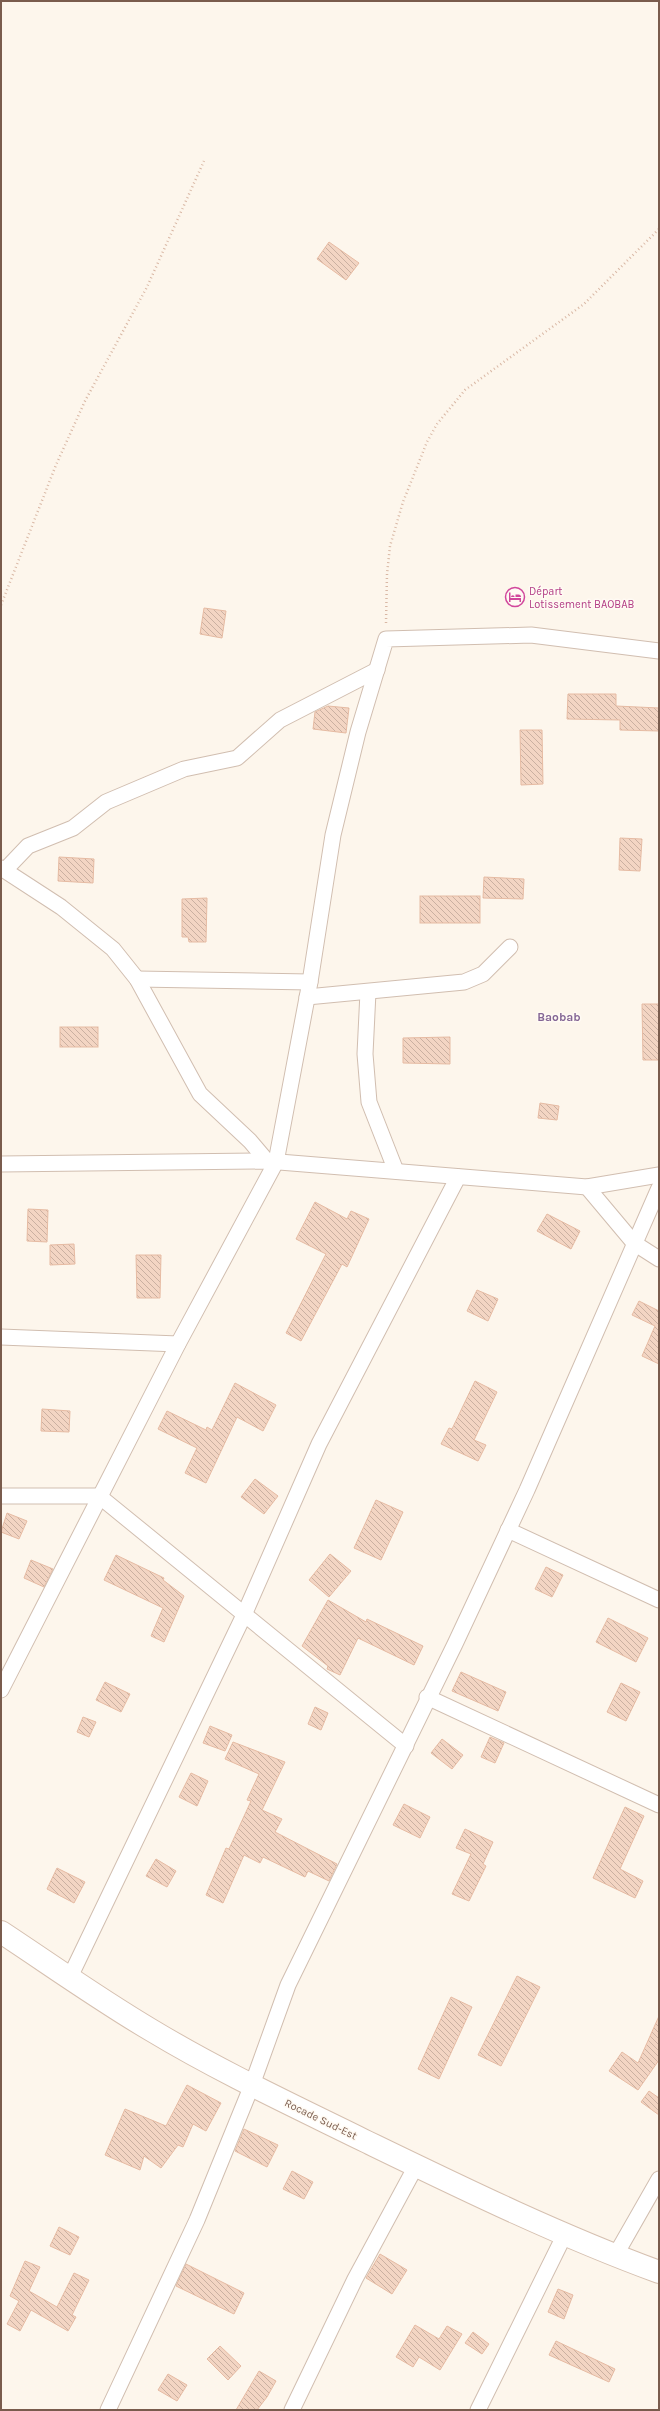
<svg xmlns="http://www.w3.org/2000/svg" width="660" height="2411" viewBox="0 0 660 2411" font-family="Karla,sans-serif">
<style>
.building{fill:url(#building-back-hatch);stroke:#e6bba3}
.lines{fill:none;stroke-linecap:round;stroke-linejoin:round}
.street-casing{stroke:#d1beb0;stroke-width:17}
.secondary-casing{stroke:#d6c0b0;stroke-width:24}
.path{stroke:#d9b8a5;stroke-width:2.5;stroke-dasharray:1 3;stroke-linecap:butt}
.street{stroke:#fff;stroke-width:15}
.secondary{stroke:#fff;stroke-width:22}
.labels{text-anchor:middle;stroke-width:3;stroke-linejoin:round;paint-order:stroke}
.hotel-label{font-size:11px;fill:#b23c85;stroke:#fffaf3;text-anchor:start}
.street-label{font-size:11px;fill:#7a5c4d;stroke:#fffaf3}
.neighbourhood-label{font-size:12px;font-weight:bold;fill:#846695;stroke:#fffaf3}
</style>
<defs>
<pattern id="building-back-hatch" width="6" height="6" patternUnits="userSpaceOnUse"><rect width="6" height="6" fill="#f3d5c3"/><path d="M-1 5l2 2M0 0l6 6M5-1l2 2" fill="none" stroke="#cab0a1"/></pattern>
</defs>
<rect width="100%" height="100%" fill="#fdf6ec"/>
<g class="building">
<path d="M329,242L359,263L346,280L317,259Z"/>
<path d="M204,608L226,611L222,638L200,634Z"/>
<path d="M568,694H616V706L659,708V731L620,730V720L567,719Z"/>
<path d="M328,706L349,708L346,733L313,729L315,712Z"/>
<path d="M520,730H542L543,784L521,785Z"/>
<path d="M620,838L642,839L640,871L619,870Z"/>
<path d="M59,857L94,859L93,883L58,881Z"/>
<path d="M484,877L524,879L523,899L483,898Z"/>
<rect x="420" y="896" width="60" height="27"/>
<path d="M207,898L206,942H189L188,937H182V899Z"/>
<path d="M642,1004H659V1060H643Z"/>
<rect x="60" y="1027" width="38" height="20"/>
<path d="M450,1037V1064L403,1063V1038Z"/>
<path d="M540,1103L559,1106L557,1120L538,1118Z"/>
<path d="M315,1202L347,1219L351,1211L369,1219L347,1267L342,1264L301,1341L286,1333L326,1254L296,1239Z"/>
<path d="M28,1209L48,1210L47,1242L27,1241Z"/>
<path d="M547,1214L580,1231L571,1249L537,1231Z"/>
<path d="M74,1244L75,1264L50,1265V1245Z"/>
<path d="M136,1255H161L160,1298H137Z"/>
<path d="M477,1290L498,1299L488,1321L467,1311Z"/>
<path d="M639,1301L659,1311V1364L642,1356L655,1326L632,1315Z"/>
<path d="M475,1381L497,1392L474,1440L486,1445L478,1461L441,1444L449,1428L452,1429Z"/>
<path d="M235,1383L276,1405L263,1431L237,1417L206,1483L185,1473L197,1448L158,1429L167,1411L206,1430L207,1427L212,1430Z"/>
<path d="M42,1409L70,1411L69,1432L41,1431Z"/>
<path d="M255,1479L278,1496L264,1514L241,1497Z"/>
<path d="M376,1500L403,1512L381,1560L354,1548Z"/>
<path d="M7,1513L27,1521L19,1539L1,1532Z"/>
<path d="M330,1554L351,1571L329,1597L309,1580Z"/>
<path d="M116,1555L164,1578L163,1580L184,1596L164,1642L151,1636L163,1608L104,1580Z"/>
<path d="M31,1560L53,1569L44,1587L24,1578Z"/>
<path d="M546,1567L563,1575L552,1597L535,1589Z"/>
<path d="M328,1600L366,1622L367,1619L423,1646L414,1665L358,1638L340,1675L327,1669L328,1666L302,1646Z"/>
<path d="M608,1618L648,1638L636,1662L596,1642Z"/>
<path d="M461,1672L506,1692L498,1711L452,1691Z"/>
<path d="M105,1682L130,1694L121,1712L96,1700Z"/>
<path d="M621,1683L640,1692L626,1721L607,1712Z"/>
<path d="M315,1707L328,1713L321,1730L308,1724Z"/>
<path d="M83,1717L96,1722L89,1737L77,1732Z"/>
<path d="M210,1726L232,1735L225,1751L203,1743Z"/>
<path d="M490,1737L504,1743L495,1763L481,1757Z"/>
<path d="M442,1739L463,1755L452,1769L431,1753Z"/>
<path d="M233,1742L285,1762L262,1810L282,1819L275,1832L337,1864L329,1881L308,1871L305,1877L263,1857L260,1863L244,1855L223,1903L206,1895L226,1848L229,1849L251,1801L247,1800L259,1774L225,1759Z"/>
<path d="M191,1773L208,1781L197,1806L179,1797Z"/>
<path d="M404,1804L430,1817L420,1838L393,1825Z"/>
<path d="M625,1807L644,1816L620,1869L643,1881L635,1898L593,1878Z"/>
<path d="M465,1829L493,1842L483,1864L486,1866L469,1901L452,1894L471,1854L456,1848Z"/>
<path d="M156,1859L176,1871L167,1887L146,1876Z"/>
<path d="M57,1868L85,1882L74,1903L47,1889Z"/>
<path d="M517,1976L540,1987L501,2066L478,2055Z"/>
<path d="M451,1997L472,2007L439,2079L418,2069Z"/>
<path d="M659,2016V2060L638,2090L609,2071L622,2052L638,2063Z"/>
<path d="M187,2085L221,2103L206,2131L193,2124L183,2147L178,2145L161,2168L144,2156L140,2170L105,2155L125,2109L166,2126Z"/>
<path d="M649,2091L659,2098V2115L641,2102Z"/>
<path d="M244,2129L278,2145L267,2167L235,2151Z"/>
<path d="M292,2171L313,2182L304,2199L283,2189Z"/>
<path d="M59,2227L79,2237L70,2255L50,2246Z"/>
<path d="M380,2254L407,2270L392,2294L366,2278Z"/>
<path d="M25,2261L40,2267L29,2291L57,2307L74,2273L89,2280L72,2315L76,2317L68,2331L31,2310L20,2331L7,2324L19,2301L10,2296Z"/>
<path d="M186,2264L244,2293L234,2314L176,2286Z"/>
<path d="M558,2289L573,2295L564,2319L548,2312Z"/>
<path d="M415,2325L439,2339L447,2326L462,2334L440,2370L419,2357L413,2367L396,2357Z"/>
<path d="M473,2332L489,2344L482,2354L465,2343Z"/>
<path d="M556,2341L615,2369L609,2382L549,2355Z"/>
<path d="M220,2346L241,2366L228,2380L207,2359Z"/>
<path d="M259,2371L276,2381L267,2397L257,2410H236Z"/>
<path d="M168,2374L187,2385L177,2401L158,2390Z"/>
</g>
<g class="lines">
<g class="street-casing">
<g id="street">
<path d="M1,868L61,907L113,949L137,979L200,1094L250,1141L267,1161"/>
<path d="M5,870L28,846L73,828L106,802L184,769L237,758L280,720L377,670"/>
<path d="M137,979L310,982"/>
<path d="M368,992L365,1054L369,1102L396,1171"/>
<path d="M307,997L464,982L483,974L510,947"/>
<path d="M1,1164L267,1161L587,1187L659,1175"/>
<path d="M587,1187L634,1243L659,1259"/>
<path d="M1,1337L178,1344"/>
<path d="M1,1496H99L406,1746"/>
<path d="M508,1530L659,1600"/>
<path d="M1,1690L178,1344L276,1162L310,982L333,835L358,732L386,639L531,635L659,651"/>
<path d="M427,1697L659,1805"/>
<path d="M70,1977L244,1615L319,1444L458,1177"/>
<path d="M615,2256L659,2179"/>
<path d="M108,2410L197,2220L252,2085L288,1985L455,1644L527,1490L659,1188"/>
<path d="M292,2410L355,2279L416,2166"/>
<path d="M478,2410L565,2234"/>
</g>
</g>
<g class="secondary-casing">
<path id="secondary" d="M1,1932C51,1965 100,2000 151,2030C219,2071 292,2105 363,2140C460,2187 558,2235 659,2272"/>
</g>
<g class="path">
<path d="M1,605L56,465L85,401L147,287L204,161"/>
<path d="M386,623L387,574L390,546L403,502L427,442L437,424L465,390L584,304L659,229"/>
</g>
<use href="#street" class="street"/>
<use href="#secondary" class="secondary"/>
</g>
<defs>
<g id="hotel-ring" transform="scale(1)"><circle r="9.5" fill="#fffaf3" stroke="#d1479c" stroke-width="1.5"/><path d="M-6-4.5h1.5V1H6V5H4.5V3h-9V5H-6ZM-4 0a1.8 1.8 0 1 1 3.6 0ZM.5 0V-2.5h3Q6-2.5 6 0Z" fill="#d1479c"/></g>
</defs>
<g fill-rule="evenodd">
<use href="#hotel-ring" x="515" y="597"/>
</g>
<g class="labels">
<g class="hotel-label">
<text x="529" y="595">Départ<tspan x="529" dy="13">Lotissement BAOBAB</tspan></text>
</g>
<g class="street-label">
<text transform="translate(321 2119) rotate(26)" y="4">Rocade Sud-Est</text>
</g>
<g class="neighbourhood-label">
<text x="559" y="1021">Baobab</text>
</g>
</g>
<rect width="660" height="2411" fill="none" stroke="#7a5c4d" stroke-width="4"/>
</svg>
